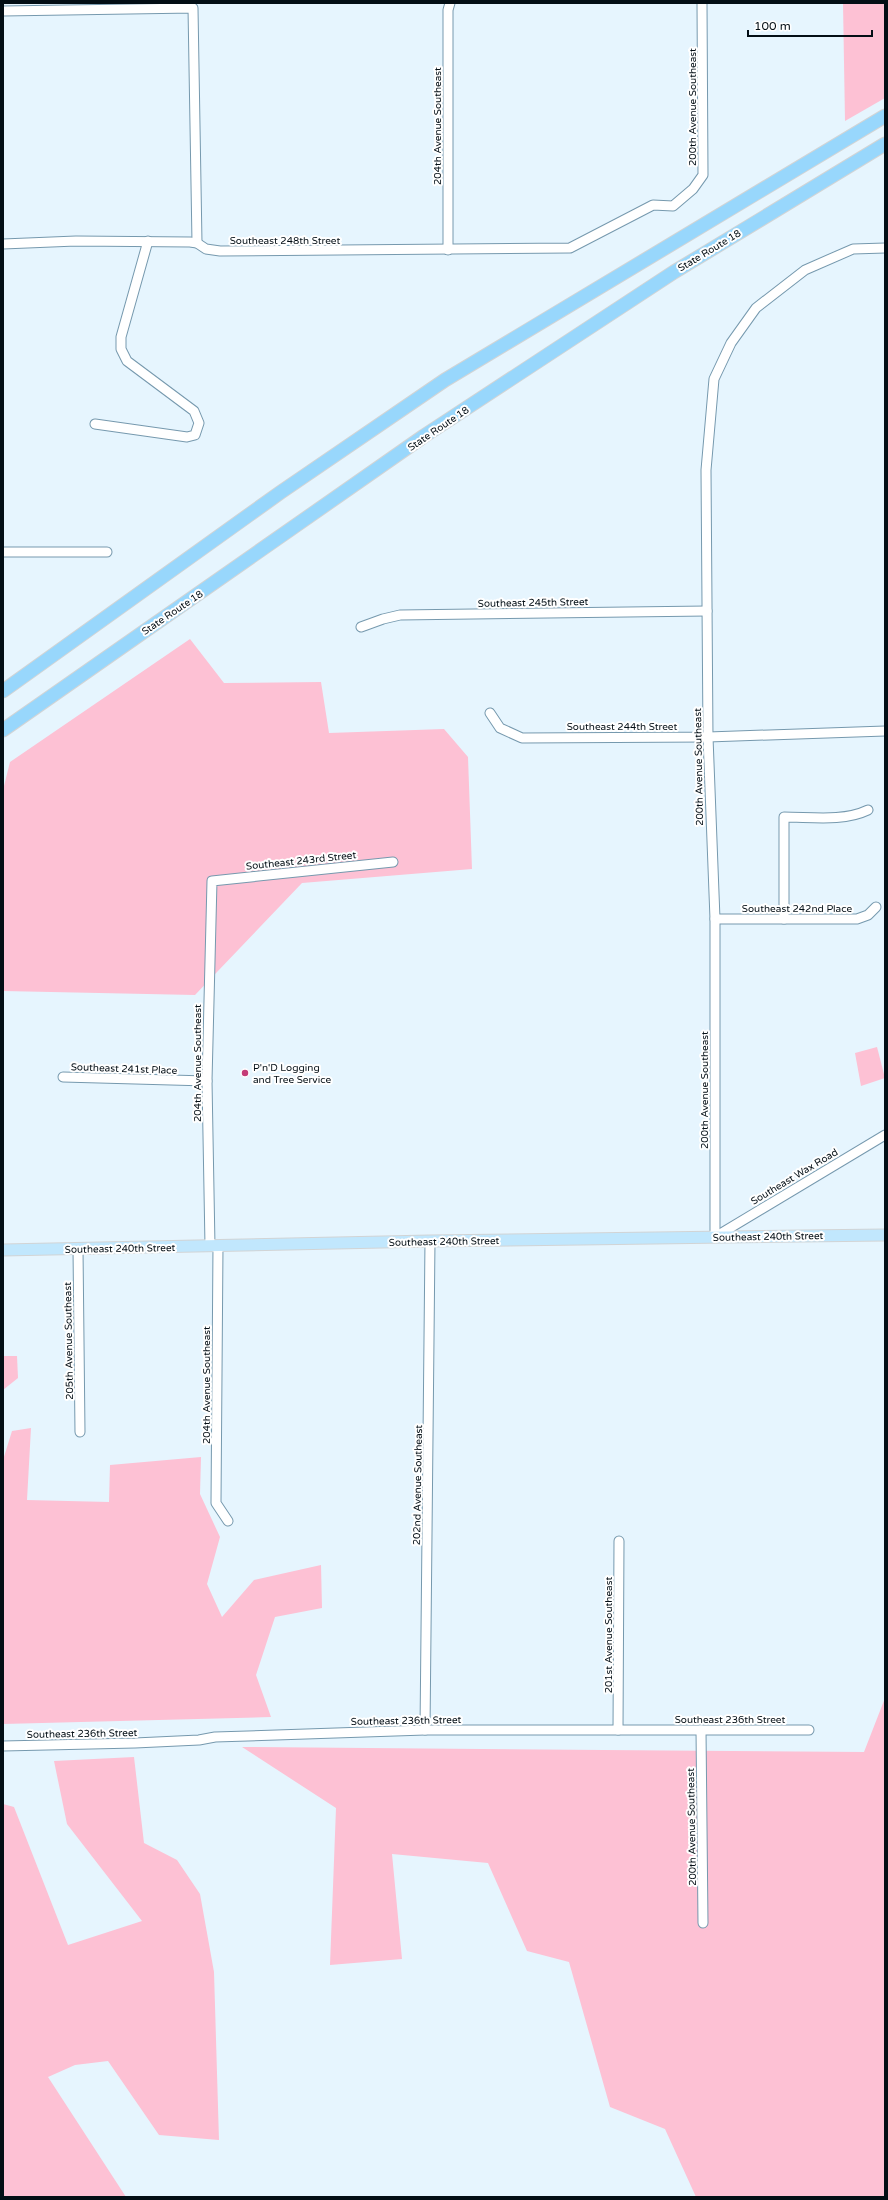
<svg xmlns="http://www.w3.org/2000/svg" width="888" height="2200" viewBox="0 0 888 2200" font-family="'Varela Round',sans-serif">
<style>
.green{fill:#fdc1d4}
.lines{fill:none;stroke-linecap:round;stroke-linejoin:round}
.minor-casing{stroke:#7699ae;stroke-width:11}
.major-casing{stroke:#d2d4d5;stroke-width:13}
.highway-casing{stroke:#d2d4d5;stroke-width:15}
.minor{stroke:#fff;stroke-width:9}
.major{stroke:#c1e7fd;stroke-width:11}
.highway{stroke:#98d7fc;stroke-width:13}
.poi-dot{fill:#c43b77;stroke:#fff;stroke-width:1.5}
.labels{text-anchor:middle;stroke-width:4;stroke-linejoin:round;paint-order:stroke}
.street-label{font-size:10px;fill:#030e15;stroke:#fff}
.poi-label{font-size:10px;fill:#030e15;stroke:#fff;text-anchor:start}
</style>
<rect width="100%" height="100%" fill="#e6f5fe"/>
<g class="green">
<path d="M843,3H885V98L845,121Z"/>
<path d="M190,639L224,683L321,682L329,733L444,729L468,757L472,869L302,883L195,995L3,991V790L10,762Z"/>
<path d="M877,1047L885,1078L861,1086L855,1053Z"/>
<path d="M3,1356H17L18,1378L3,1390Z"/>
<path d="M31,1428L27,1500L109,1502L110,1465L201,1457L200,1494L220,1537L207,1584L222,1617L254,1580L321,1565L322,1608L275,1617L256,1675L271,1717L3,1724V1460L12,1431Z"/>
<path d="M885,1698V2197H696L665,2129L610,2107L569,1962L527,1951L488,1863L392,1854L402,1959L330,1965L336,1808L242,1747L864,1752Z"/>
<path d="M134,1757L144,1843L177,1860L200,1894L214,1972L219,2140L159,2135L108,2061L75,2065L48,2077L126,2197H3V1804L14,1807L68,1945L142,1921L67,1824L54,1761Z"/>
</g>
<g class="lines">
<g class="minor-casing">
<g id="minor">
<path d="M3,11L193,8L197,243"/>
<path d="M3,244L76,241L190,242L197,243L206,249L220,251L570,248L653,205L673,206L693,189L703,175L702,3"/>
<path d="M448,250V10L450,3"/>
<path d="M95,424L187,437L195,435L199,423L194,411L127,361L121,349V337L148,241"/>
<path d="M3,552H107"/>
<path d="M361,627L383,619L400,615L707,611"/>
<path d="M490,713L500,728L522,738L708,737L885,731"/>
<path d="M715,919H857L868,915L876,907"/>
<path d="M784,919V817C811,817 843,822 868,810"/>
<path d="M63,1077L207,1081"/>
<path d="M715,1237V919L708,737L706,470L714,379L731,343L756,308L805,270L853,249L885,248"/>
<path d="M715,1237L885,1135"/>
<path d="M210,1246L207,1081L212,881L393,862"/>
<path d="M218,1246L216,1503L228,1521"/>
<path d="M78,1249L80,1432"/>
<path d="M425,1730L430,1241"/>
<path d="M618,1730L619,1541"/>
<path d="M701,1730L703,1923"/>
<path d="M3,1746L135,1743L199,1740L215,1737L425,1730H809"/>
</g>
</g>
<g class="major-casing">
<path id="major" d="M3,1250L430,1241L885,1235"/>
</g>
<g class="highway-casing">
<g id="highway">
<path d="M3,691L281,492L445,380L885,116"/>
<path d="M3,730L424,436L674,272L885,144"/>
</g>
</g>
<use href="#minor" class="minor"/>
<use href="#major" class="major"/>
<use href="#highway" class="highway"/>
</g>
<circle class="poi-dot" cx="245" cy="1073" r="4"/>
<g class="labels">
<g class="street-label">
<text transform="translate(692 107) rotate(-90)" y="4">200th Avenue Southeast</text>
<text transform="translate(437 126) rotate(-90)" y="4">204th Avenue Southeast</text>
<text x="285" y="244">Southeast 248th Street</text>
<text transform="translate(709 250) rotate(-31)" y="4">State Route 18</text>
<text transform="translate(438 428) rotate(-34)" y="4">State Route 18</text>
<text transform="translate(533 602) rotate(-1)" y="4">Southeast 245th Street</text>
<text transform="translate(172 612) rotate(-34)" y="4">State Route 18</text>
<text x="622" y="730">Southeast 244th Street</text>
<text transform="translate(698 767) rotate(-91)" y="4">200th Avenue Southeast</text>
<text transform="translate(301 860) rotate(-6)" y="4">Southeast 243rd Street</text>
<text x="797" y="912">Southeast 242nd Place</text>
<text transform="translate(197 1063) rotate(-90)" y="4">204th Avenue Southeast</text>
<text transform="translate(124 1068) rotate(2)" y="4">Southeast 241st Place</text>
<text transform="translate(704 1090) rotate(-90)" y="4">200th Avenue Southeast</text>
<text transform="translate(794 1176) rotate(-31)" y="4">Southeast Wax Road</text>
<text transform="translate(768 1236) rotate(-1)" y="4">Southeast 240th Street</text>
<text transform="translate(444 1241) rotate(-1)" y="4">Southeast 240th Street</text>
<text transform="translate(120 1248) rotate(-1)" y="4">Southeast 240th Street</text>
<text transform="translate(68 1341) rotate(-91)" y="4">205th Avenue Southeast</text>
<text transform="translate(206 1385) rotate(-90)" y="4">204th Avenue Southeast</text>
<text transform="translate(417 1485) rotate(-89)" y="4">202nd Avenue Southeast</text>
<text transform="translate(608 1635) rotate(-90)" y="4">201st Avenue Southeast</text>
<text x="730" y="1723">Southeast 236th Street</text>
<text transform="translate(406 1720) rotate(-1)" y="4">Southeast 236th Street</text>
<text transform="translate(82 1733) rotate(-1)" y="4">Southeast 236th Street</text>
<text transform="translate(691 1827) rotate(-91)" y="4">200th Avenue Southeast</text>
</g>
<g class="poi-label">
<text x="253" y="1071">P'n'D Logging<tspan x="253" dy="12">and Tree Service</tspan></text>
</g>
</g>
<rect width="888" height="2200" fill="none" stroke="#030e15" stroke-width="8"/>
<path d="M748 30v6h124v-6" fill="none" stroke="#030e15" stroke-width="2"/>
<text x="754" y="30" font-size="12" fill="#030e15" stroke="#ffffff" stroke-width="3" paint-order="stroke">100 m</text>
</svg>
